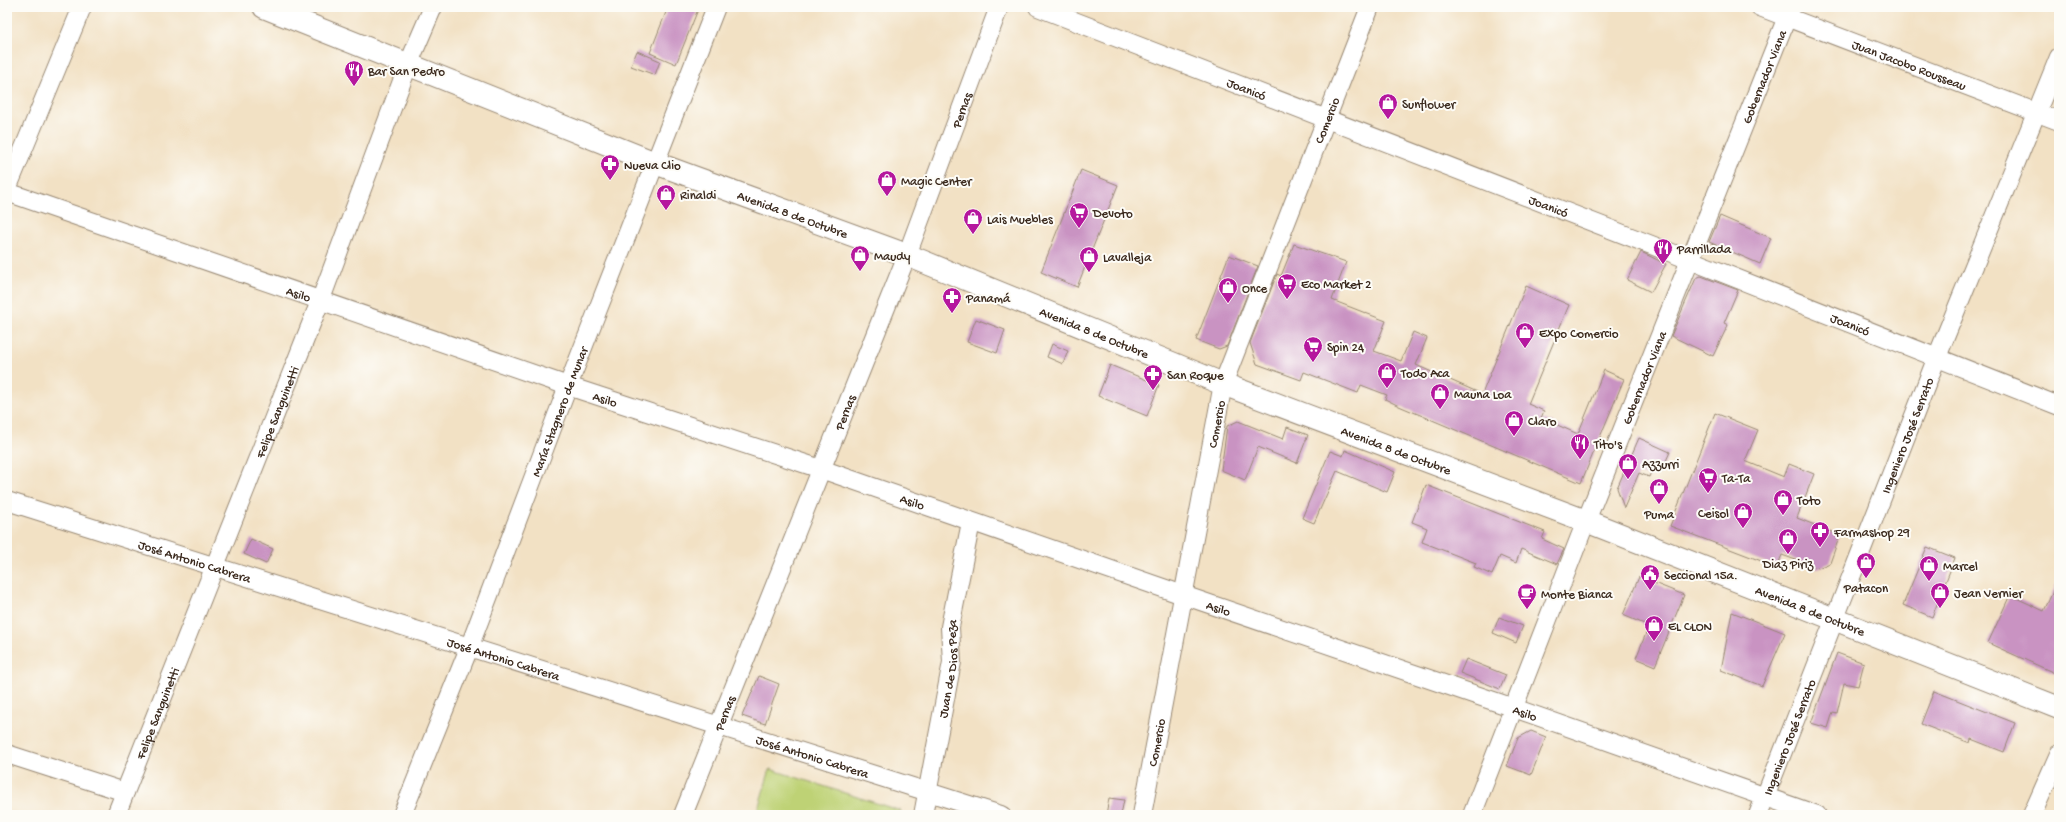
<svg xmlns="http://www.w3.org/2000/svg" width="2066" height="822" viewBox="0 0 2066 822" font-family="'Gochi Hand',sans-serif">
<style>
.green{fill:#bed275;stroke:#7c7e4a}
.building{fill:#c993c2}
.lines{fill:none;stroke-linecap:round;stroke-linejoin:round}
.minor-casing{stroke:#968671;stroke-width:20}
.major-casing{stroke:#968671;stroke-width:24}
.minor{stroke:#fff;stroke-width:18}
.major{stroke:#fff;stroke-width:22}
.labels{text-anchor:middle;stroke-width:4;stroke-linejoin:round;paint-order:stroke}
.street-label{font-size:13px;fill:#3b2a1e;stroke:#fdfcf7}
.poi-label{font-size:13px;fill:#3b2a1e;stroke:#fdfcf7;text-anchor:start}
</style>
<rect width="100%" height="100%" fill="#fdfcf7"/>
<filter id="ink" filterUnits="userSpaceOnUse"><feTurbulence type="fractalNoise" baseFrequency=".025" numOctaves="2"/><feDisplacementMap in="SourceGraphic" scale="8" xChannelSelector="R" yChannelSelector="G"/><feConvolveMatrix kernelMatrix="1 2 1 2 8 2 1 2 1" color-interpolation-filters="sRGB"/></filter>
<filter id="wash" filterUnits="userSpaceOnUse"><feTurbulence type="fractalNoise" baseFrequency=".012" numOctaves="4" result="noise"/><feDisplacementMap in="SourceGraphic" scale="16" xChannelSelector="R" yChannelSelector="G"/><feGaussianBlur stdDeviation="0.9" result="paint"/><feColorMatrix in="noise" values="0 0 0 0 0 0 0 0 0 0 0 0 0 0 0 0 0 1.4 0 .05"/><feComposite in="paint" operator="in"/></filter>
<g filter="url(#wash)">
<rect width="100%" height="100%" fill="#f2e1c4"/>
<path class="green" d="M770,769L901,811L900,815H756Z"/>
<g id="blocks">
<g class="building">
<path d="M668,7H699L676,64L650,53Z"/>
<path d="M637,51L660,61L655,75L631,66Z"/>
<path d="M1081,170L1118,185L1077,287L1041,272Z"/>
<path d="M1720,216L1771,238L1760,264L1709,242Z"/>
<path d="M1294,244L1346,262L1332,300L1386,321L1374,351L1401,361L1413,332L1427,338L1416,365L1482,394L1526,286L1569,305L1528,404L1544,411L1541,418L1578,434L1604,370L1624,379L1581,483L1399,406L1385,399L1387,395L1361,385L1358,393L1304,372L1301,380L1257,364L1250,343L1277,274L1281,276Z"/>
<path d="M1641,252L1666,264L1651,292L1627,280Z"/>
<path d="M1229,255L1258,266L1227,346L1219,349L1196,340Z"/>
<path d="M1701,276L1738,290L1724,323L1728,325L1713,356L1671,336L1696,278Z"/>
<path d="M976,319L1005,330L997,353L967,342Z"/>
<path d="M1052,344L1068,351L1063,364L1047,357Z"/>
<path d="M1110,365L1159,385L1147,416L1098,396Z"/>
<path d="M1715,413L1758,430L1745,461L1784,477L1789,464L1814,474L1797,518L1840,535L1830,563L1818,568L1782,555L1777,567L1670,526Z"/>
<path d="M1238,421L1283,439L1287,427L1308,435L1297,463L1258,447L1245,480L1221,470L1227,426Z"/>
<path d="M1639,438L1670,452L1661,472L1653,468L1649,477L1639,473L1624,508L1617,488Z"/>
<path d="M1345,450L1395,472L1387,492L1337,471L1314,523L1302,518L1330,451L1343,456Z"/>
<path d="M1426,485L1545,532L1542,539L1564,549L1557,564L1521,549L1516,563L1500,556L1492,575L1474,567L1476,563L1422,542L1427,528L1412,522Z"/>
<path d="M251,539L273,549L266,564L244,554Z"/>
<path d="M1927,547L1955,558L1932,617L1903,605Z"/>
<path d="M1639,577L1684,595L1655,666L1636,658L1649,626L1623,615Z"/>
<path d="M2059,578V675L1988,643L2010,595L2044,611Z"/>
<path d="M1732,612L1785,633L1762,686L1721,670Z"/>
<path d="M1499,617L1523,626L1516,643L1493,633Z"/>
<path d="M1837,653L1864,663L1858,686L1844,683L1837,713L1833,712L1828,728L1811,723Z"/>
<path d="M1466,659L1506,675L1500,689L1460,673Z"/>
<path d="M759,676L779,684L765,724L742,716Z"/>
<path d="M1934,691L2015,723L2004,752L1971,739L1970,743L1921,724Z"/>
<path d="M1531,731L1546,737L1531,775L1507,766L1518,738Z"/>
<path d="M1109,798L1124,800L1121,815H1106Z"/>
</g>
</g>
</g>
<g filter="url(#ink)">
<use href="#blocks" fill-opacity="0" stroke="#968671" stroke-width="1"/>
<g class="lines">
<g class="minor-casing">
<g id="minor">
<path id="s1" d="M1038,7L1690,260L2059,406"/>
<path id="s2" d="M1760,7L2059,121"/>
<path d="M7,189L82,7"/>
<path id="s3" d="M7,192L568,386L821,469L1183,595L1514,708L1817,815"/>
<path id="s4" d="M7,501L1001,815"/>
<path d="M7,754L125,792"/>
<path id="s5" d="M116,815L321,299L408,65L433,7"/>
<path id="s6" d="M402,815L469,648L568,386L716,7"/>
<path id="s7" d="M683,815L907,255L999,7"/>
<path id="s8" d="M923,815L952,662L950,627L971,522"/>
<path id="s9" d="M1142,815L1223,384L1370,7"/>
<path id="s10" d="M1472,815L1586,521L1791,7"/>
<path id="s11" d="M1758,815L1937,357L2059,57"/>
<path d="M2032,815L2059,754"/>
</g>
</g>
<g class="major-casing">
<g id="major">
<path id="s12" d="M264,7L655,163L907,255L1223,384L1586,521L2059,708"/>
</g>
</g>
<use href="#minor" class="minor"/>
<use href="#major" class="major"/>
</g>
</g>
<defs>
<g id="restaurant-pin" transform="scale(1)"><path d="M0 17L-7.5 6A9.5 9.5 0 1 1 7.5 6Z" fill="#b5179e" stroke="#fdfcf7"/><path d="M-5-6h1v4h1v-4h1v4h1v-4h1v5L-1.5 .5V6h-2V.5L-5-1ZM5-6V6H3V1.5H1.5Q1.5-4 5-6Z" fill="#fff"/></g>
<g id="shop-pin" transform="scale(1)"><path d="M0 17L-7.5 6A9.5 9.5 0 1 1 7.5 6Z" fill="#b5179e" stroke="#fdfcf7"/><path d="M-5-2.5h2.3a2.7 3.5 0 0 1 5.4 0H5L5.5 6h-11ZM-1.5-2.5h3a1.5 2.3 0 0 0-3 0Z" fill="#fff"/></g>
<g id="pharmacy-pin" transform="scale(1)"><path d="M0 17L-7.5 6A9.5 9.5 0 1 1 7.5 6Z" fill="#b5179e" stroke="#fdfcf7"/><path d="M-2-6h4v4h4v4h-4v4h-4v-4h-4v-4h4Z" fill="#fff"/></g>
<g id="supermarket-pin" transform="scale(1)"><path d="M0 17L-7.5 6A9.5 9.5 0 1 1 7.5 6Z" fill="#b5179e" stroke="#fdfcf7"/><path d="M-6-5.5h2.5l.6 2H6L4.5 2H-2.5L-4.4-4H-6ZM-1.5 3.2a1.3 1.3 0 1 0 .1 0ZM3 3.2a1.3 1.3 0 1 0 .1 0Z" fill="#fff"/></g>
<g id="civic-pin" transform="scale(1)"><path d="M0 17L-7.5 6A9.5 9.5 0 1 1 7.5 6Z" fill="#b5179e" stroke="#fdfcf7"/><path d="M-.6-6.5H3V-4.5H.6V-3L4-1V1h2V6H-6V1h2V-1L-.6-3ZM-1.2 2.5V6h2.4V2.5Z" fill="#fff"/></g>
<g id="cafe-pin" transform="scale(1)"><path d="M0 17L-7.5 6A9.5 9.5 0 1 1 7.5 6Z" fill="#b5179e" stroke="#fdfcf7"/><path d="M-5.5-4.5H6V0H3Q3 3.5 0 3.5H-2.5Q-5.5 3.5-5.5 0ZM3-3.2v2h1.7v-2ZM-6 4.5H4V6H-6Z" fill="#fff"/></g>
</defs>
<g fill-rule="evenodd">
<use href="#restaurant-pin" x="354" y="70"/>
<use href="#shop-pin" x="1388" y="103"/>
<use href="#pharmacy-pin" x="610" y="164"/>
<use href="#shop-pin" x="887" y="180"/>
<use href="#shop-pin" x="666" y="194"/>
<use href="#supermarket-pin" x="1079" y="212"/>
<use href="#shop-pin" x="973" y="218"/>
<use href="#restaurant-pin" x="1663" y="248"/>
<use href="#shop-pin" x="860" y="255"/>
<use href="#shop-pin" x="1089" y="256"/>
<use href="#supermarket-pin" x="1287" y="283"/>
<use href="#shop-pin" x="1228" y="287"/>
<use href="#pharmacy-pin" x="952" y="297"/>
<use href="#shop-pin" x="1525" y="332"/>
<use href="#supermarket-pin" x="1313" y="346"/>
<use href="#shop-pin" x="1387" y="372"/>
<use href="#pharmacy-pin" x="1153" y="374"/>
<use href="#shop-pin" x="1440" y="393"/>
<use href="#shop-pin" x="1514" y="420"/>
<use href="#restaurant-pin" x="1580" y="443"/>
<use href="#shop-pin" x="1628" y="463"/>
<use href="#supermarket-pin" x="1708" y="477"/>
<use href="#shop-pin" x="1659" y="488"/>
<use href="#shop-pin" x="1783" y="499"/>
<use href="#shop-pin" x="1743" y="512"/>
<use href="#pharmacy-pin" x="1820" y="531"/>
<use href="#shop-pin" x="1788" y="538"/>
<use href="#shop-pin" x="1866" y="562"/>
<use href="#shop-pin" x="1929" y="565"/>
<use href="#civic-pin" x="1650" y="574"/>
<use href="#shop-pin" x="1940" y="592"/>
<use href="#cafe-pin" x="1527" y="593"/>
<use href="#shop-pin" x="1654" y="625"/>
</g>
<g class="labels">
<g class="street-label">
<text dy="5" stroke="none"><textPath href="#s2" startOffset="160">Juan Jacobo Rousseau</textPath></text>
<text dy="5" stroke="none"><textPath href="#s10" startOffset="794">Gobernador Viana</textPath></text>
<text dy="5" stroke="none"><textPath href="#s1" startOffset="224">Joanicó</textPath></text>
<text dy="5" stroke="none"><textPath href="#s7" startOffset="758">Pernas</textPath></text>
<text dy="5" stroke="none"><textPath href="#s9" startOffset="722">Comercio</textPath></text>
<text dy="5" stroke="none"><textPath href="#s1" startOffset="548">Joanicó</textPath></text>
<text dy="5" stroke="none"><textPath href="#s12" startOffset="568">Avenida 8 de Octubre</textPath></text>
<text dy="5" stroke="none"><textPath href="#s3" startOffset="309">Asilo</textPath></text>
<text dy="5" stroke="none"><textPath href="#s1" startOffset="872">Joanicó</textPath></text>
<text dy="5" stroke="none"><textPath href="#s12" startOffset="892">Avenida 8 de Octubre</textPath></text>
<text dy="5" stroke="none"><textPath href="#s10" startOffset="470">Gobernador Viana</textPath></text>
<text dy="5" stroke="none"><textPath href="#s3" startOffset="633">Asilo</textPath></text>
<text dy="5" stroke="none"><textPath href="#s6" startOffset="433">María Stagnero de Munar</textPath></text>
<text dy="5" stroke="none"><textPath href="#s5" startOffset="434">Felipe Sanguinetti</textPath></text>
<text dy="5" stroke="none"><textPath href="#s7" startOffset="434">Pernas</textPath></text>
<text dy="5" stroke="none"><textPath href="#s9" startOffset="398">Comercio</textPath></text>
<text dy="5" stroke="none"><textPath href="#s11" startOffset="408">Ingeniero José Serrato</textPath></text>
<text dy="5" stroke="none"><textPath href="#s12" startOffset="1216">Avenida 8 de Octubre</textPath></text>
<text dy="5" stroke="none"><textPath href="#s3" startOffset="957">Asilo</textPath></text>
<text dy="5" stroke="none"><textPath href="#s4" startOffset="197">José Antonio Cabrera</textPath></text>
<text dy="5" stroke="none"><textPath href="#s3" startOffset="1281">Asilo</textPath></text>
<text dy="5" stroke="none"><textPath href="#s12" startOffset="1660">Avenida 8 de Octubre</textPath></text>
<text dy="5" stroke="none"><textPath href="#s4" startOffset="521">José Antonio Cabrera</textPath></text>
<text dy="5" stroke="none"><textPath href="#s8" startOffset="149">Juan de Dios Peza</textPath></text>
<text dy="5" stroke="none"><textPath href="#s3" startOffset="1605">Asilo</textPath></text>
<text dy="5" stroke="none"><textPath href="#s5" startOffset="110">Felipe Sanguinetti</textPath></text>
<text dy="5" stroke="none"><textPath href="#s7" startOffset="110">Pernas</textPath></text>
<text dy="5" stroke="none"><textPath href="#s11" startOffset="84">Ingeniero José Serrato</textPath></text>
<text dy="5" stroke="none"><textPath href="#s9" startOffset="74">Comercio</textPath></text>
<text dy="5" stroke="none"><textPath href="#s4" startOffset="845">José Antonio Cabrera</textPath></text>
</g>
<g class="poi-label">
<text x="368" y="75">Bar San Pedro</text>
<text x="1402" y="108">Sunflower</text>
<text x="624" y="169">Nueva Clio</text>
<text x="901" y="185">Magic Center</text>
<text x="680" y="199">Rinaldi</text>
<text x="1093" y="217">Devoto</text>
<text x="987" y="223">Lais Muebles</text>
<text x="1677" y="253">Parrillada</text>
<text x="874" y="260">Maudy</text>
<text x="1103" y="261">Lavalleja</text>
<text x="1301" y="288">Eco Market 2</text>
<text x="1242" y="292">Once</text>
<text x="966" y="302">Panamá</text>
<text x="1539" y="337">Expo Comercio</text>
<text x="1327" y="351">Spin 24</text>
<text x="1401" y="377">Todo Aca</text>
<text x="1167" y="379">San Roque</text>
<text x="1454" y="398">Mauna Loa</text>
<text x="1528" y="425">Claro</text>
<text x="1594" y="448">Tito's</text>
<text x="1642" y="468">Azzurri</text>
<text x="1722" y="482">Ta-Ta</text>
<text x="1797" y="504">Toto</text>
<text x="1729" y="517" text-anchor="end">Ceisol</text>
<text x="1659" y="518" text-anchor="middle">Puma</text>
<text x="1834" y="536">Farmashop 29</text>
<text x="1788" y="568" text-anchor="middle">Diaz Piriz</text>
<text x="1943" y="570">Marcel</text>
<text x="1664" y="579">Seccional 15a.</text>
<text x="1866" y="592" text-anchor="middle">Patacon</text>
<text x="1954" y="597">Jean Vernier</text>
<text x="1541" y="598">Monte Bianca</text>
<text x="1668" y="630">EL CLON</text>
</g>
</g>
<rect width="2066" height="822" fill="none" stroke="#fdfcf7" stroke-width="24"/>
</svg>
